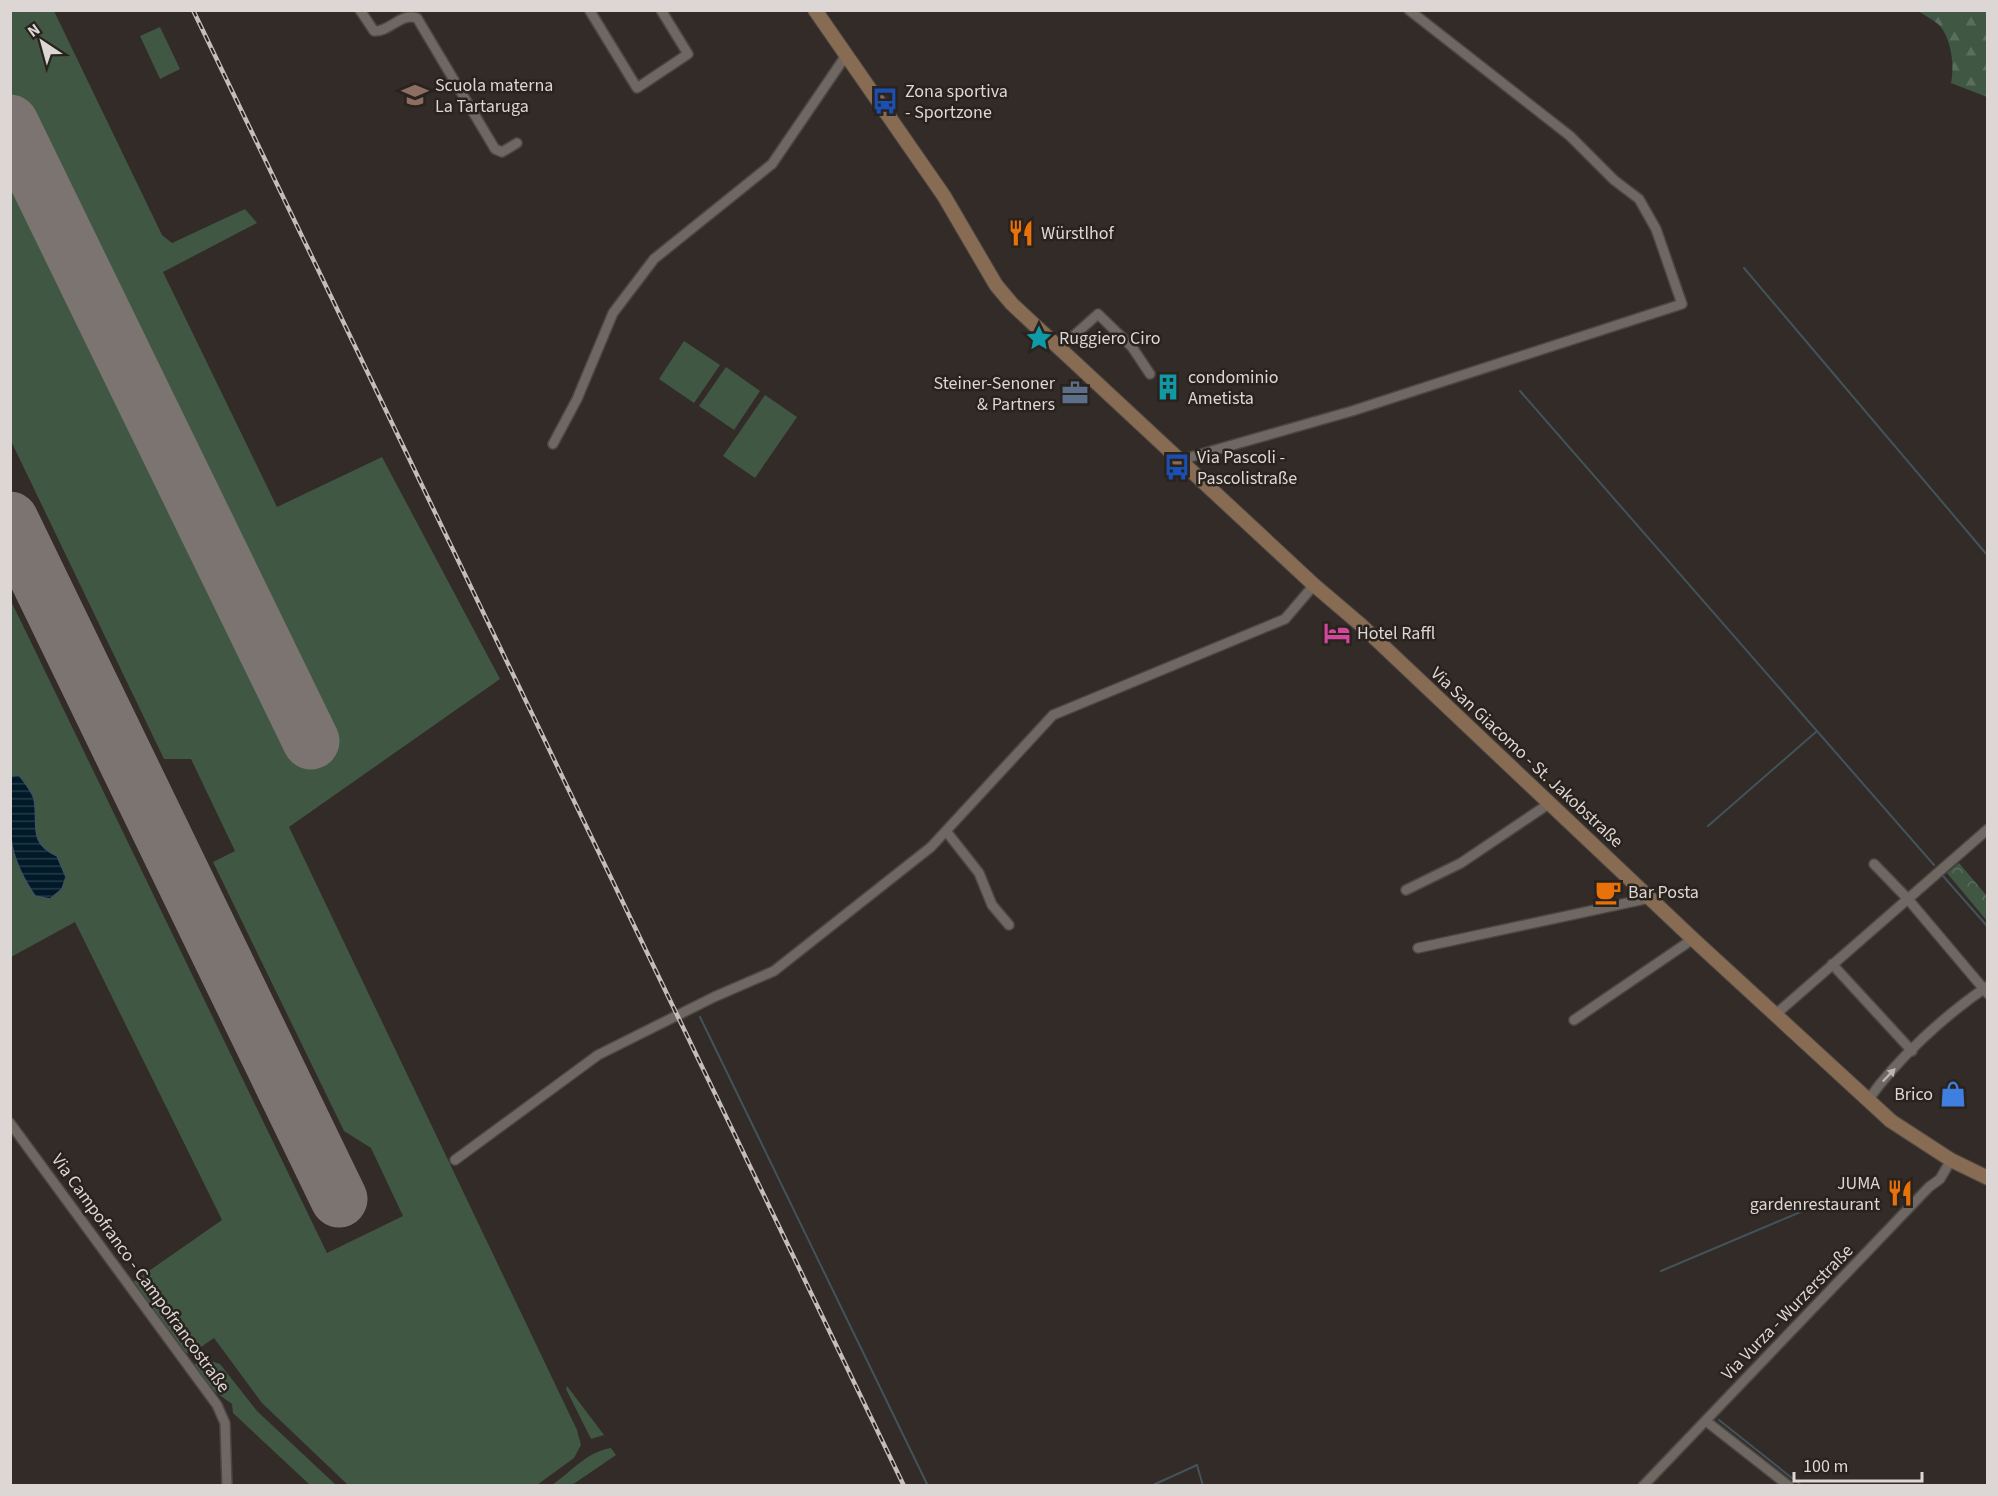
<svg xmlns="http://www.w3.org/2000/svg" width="1998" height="1496" viewBox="0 0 1998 1496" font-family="'Source Sans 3',sans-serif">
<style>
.grass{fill:#3f5743}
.forest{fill:url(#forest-firs)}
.park{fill:url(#park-crowns)}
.water{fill:url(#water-rules);stroke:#42535c;stroke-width:1.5}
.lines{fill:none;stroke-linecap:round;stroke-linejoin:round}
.stream{stroke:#42535c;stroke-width:2}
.runway{stroke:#7b7471;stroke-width:57}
.street-casing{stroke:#4c4743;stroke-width:12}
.secondary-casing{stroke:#4c4743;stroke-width:16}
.street{stroke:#6f6762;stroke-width:9}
.secondary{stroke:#876b53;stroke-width:14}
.rail-casing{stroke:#c3bebb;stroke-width:4.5}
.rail{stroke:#29221d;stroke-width:2;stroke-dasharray:7;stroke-linecap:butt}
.oneway{fill:#bbb5b2}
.labels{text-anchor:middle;stroke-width:5;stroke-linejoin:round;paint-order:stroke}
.poi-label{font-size:18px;fill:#dcd7d4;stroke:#29221d;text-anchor:start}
.street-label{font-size:18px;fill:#dcd7d4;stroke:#29221d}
</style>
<defs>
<pattern id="forest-firs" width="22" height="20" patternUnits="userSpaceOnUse" patternTransform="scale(1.5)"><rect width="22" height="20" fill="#3f5743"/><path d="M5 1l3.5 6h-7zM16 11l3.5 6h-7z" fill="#5a6e5d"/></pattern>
<pattern id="park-crowns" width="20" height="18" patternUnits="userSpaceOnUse" patternTransform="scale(1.5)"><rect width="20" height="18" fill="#3f5743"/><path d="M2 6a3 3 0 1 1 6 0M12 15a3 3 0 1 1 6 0" fill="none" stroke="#5a6e5d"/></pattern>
<pattern id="water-rules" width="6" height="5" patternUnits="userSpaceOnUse" patternTransform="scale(1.5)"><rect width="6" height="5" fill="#001a29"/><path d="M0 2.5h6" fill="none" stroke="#253b47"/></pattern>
</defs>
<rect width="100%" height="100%" fill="#332b27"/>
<g class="grass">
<path d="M11,11H54L162,235L172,243L245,209L257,223L163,272L277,507L382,457L500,679L289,827L577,1430L581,1445L574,1458L537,1485H348L262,1403L214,1338L191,1354L183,1352L133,1282L222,1220L75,922L11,957V601L327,1253L403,1216L371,1148L344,1131L213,862L235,851L191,759H164L11,441Z"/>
<path d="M160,27L180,69L160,79L140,36Z"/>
<path d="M684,341L720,365L694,403L659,379Z"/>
<path d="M726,367L760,391L734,430L699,406Z"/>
<path d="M765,395L797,417L755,478L723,456Z"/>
<path d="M207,1360L220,1364L257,1411L336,1485H310L233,1413L232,1404L214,1391L195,1368V1364Z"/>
<path d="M567,1386L604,1435L591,1439L566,1389Z"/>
<path d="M611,1448L616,1455L572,1485H552C571,1472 588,1451 611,1448Z"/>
</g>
<path class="forest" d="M1918,11H1987V97L1951,83C1955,66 1951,36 1938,24C1932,19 1924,15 1918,11Z"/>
<path class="park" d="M1959,863L1987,896V921L1947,873Z"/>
<path class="water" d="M19,775C24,782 32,791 34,799C39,825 27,842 57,856L66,877L62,889L50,899L35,896C4,850 10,829 11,776Z"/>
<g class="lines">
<g class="stream">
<path d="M1744,268L1988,556"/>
<path d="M1520,391L1934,865"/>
<path d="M1708,826L1817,731"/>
<path d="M1943,876L1988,927"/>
<path d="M700,1017L928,1486"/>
<path d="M1661,1271L1810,1208"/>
<path d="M1719,1420L1802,1486"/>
<path d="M1151,1486L1197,1465L1203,1486"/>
</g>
<g class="runway">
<path d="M10,123L311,741"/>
<path d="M10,520L339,1199"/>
</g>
<g class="street-casing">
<g id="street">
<path d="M360,10L374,31C390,32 401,12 417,18L495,149L502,152L517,143"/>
<path d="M590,11L637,88L688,54L661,10"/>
<path d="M1060,348L1098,314L1132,347L1150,374"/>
<path d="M553,444L577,399L613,313L654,259L772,164L847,54"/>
<path d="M1180,460L1352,411L1682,304L1656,229L1639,199L1614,180L1570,136L1409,10"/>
<path d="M946,831L979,873L992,905L1009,925"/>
<path d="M1874,864L1907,898L1988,994"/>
<path d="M1406,890L1461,863L1550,803"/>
<path d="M1418,948L1650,898"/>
<path d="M1832,964L1912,1051"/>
<path d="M1776,1014L1988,829"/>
<path d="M1574,1020L1693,939"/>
<path d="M1868,1100C1897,1059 1946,1014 1988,986"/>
<path d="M10,1123L217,1405L225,1423L227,1486"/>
<path d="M455,1160L598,1055L714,997L774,971L931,847L1053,715L1285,619L1314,585"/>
<path d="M1706,1421L1789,1486"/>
<path d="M1643,1486L1929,1187L1940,1179L1951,1160"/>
</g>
</g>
<g class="secondary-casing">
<path id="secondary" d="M815,10L944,196L996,285L1012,304L1314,585L1361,625L1693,939L1891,1121L1951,1160L1988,1178"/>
</g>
<use href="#street" class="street"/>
<use href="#secondary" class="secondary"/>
<g class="rail-casing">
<path id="rail" d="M193,10L904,1486"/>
</g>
<use href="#rail" class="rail"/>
</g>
<defs><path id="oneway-solid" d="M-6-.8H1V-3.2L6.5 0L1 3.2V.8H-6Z" transform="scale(1.5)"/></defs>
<use class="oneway" href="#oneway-solid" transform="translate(1889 1075) rotate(-46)"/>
<defs>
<g id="school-bare" transform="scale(2.07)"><path d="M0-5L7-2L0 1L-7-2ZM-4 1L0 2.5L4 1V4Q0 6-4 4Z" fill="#8d6e63" stroke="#29221d" stroke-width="2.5" paint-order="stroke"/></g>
<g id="bus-bare" transform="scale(2.07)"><path d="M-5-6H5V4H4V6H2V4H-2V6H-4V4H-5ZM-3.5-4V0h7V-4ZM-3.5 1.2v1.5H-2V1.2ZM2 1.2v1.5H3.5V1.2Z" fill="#1a4fb4" stroke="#29221d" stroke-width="2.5" paint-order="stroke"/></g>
<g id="restaurant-bare" transform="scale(2.07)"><path d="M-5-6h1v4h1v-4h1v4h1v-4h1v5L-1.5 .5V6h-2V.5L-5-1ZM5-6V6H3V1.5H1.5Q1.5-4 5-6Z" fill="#e8710a" stroke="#29221d" stroke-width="2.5" paint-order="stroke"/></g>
<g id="sight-bare" transform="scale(2.07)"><path d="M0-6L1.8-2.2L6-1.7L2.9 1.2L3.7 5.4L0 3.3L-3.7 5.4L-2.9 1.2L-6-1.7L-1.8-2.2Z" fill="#0f9aa8" stroke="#29221d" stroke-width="2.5" paint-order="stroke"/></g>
<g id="building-bare" transform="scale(2.07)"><path d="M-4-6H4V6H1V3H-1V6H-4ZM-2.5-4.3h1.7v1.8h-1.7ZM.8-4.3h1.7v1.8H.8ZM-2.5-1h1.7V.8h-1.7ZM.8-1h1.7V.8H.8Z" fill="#0f9aa8" stroke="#29221d" stroke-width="2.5" paint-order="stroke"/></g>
<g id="office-bare" transform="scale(2.07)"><path d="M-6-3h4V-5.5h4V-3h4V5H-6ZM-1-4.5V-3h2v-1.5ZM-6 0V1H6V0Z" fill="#5c6f8a" stroke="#29221d" stroke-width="2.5" paint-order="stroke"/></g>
<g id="hotel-bare" transform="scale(2.07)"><path d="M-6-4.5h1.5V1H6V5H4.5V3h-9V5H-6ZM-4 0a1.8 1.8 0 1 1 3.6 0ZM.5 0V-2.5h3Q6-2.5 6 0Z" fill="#d1479c" stroke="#29221d" stroke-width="2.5" paint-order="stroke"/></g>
<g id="cafe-bare" transform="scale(2.07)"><path d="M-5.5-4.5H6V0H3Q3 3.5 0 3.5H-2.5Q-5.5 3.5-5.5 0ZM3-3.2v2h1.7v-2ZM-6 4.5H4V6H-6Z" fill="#e8710a" stroke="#29221d" stroke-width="2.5" paint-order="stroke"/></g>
<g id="shop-bare" transform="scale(2.07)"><path d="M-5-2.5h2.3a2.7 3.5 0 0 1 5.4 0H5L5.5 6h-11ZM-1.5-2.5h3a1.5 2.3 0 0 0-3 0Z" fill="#3f7fe0" stroke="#29221d" stroke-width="2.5" paint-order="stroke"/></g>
</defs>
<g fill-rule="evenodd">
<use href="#school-bare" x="415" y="95"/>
<use href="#bus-bare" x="885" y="101"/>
<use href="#restaurant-bare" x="1021" y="233"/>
<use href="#sight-bare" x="1039" y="338"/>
<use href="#building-bare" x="1168" y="387"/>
<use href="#office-bare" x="1075" y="393"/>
<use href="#bus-bare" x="1177" y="467"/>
<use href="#hotel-bare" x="1337" y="633"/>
<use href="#cafe-bare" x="1608" y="892"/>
<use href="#shop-bare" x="1953" y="1094"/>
<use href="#restaurant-bare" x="1900" y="1193"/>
</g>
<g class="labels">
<g class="poi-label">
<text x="435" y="91">Scuola materna<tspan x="435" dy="21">La Tartaruga</tspan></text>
<text x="905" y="97">Zona sportiva<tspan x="905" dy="21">- Sportzone</tspan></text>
<text x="1041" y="239">Würstlhof</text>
<text x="1059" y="344">Ruggiero Ciro</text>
<text x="1188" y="383">condominio<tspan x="1188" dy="21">Ametista</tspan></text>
<text x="1055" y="389" text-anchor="end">Steiner-Senoner<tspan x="1055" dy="21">&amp; Partners</tspan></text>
<text x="1197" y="463">Via Pascoli -<tspan x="1197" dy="21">Pascolistraße</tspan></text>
<text x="1357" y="639">Hotel Raffl</text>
<text x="1628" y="898">Bar Posta</text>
<text x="1933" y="1100" text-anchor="end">Brico</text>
<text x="1880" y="1189" text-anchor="end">JUMA<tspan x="1880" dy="21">gardenrestaurant</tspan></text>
</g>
<g class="street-label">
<text transform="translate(1527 757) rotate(43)" y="6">Via San Giacomo - St. Jakobstraße</text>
<text transform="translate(141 1273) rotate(54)" y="6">Via Campofranco - Campofrancostraße</text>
<text transform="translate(1787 1312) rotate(-46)" y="6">Via Vurza - Wurzerstraße</text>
</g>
</g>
<rect width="1998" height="1496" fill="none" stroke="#dcd7d4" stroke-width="24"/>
<g transform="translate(42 42) rotate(324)" stroke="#29221d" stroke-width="4.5" paint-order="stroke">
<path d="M0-4.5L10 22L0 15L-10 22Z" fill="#dcd7d4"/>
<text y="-9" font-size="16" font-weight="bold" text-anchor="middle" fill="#dcd7d4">N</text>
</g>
<path d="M1794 1472v9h128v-9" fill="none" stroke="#dcd7d4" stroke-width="3"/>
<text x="1803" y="1472" font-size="18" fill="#dcd7d4" stroke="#29221d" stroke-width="4.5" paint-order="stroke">100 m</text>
</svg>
